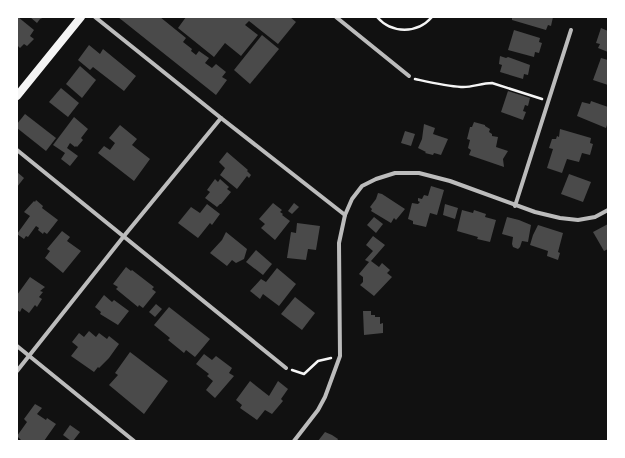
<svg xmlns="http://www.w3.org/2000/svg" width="625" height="458" viewBox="0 0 625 458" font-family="Raleway,sans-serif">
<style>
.building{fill:#4a4a4a}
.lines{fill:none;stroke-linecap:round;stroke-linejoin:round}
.path{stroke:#f5f5f5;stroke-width:2.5}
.minor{stroke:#bcbcbc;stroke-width:4}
.secondary{stroke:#f5f5f5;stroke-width:8}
</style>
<rect width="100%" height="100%" fill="#111"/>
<g class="building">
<path d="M18,17L34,30L30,36L34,39L27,46L24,44L20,48L17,45V19Z"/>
<path d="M30,17H45L40,19L37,23Z"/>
<path d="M118,17H160L186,38L183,42L192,49L191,51L196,55L199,51L209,58L205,63L212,68L216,64L226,72L222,77L227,80L216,95Z"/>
<path d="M186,17H290L296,22L278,44L249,21L245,25L258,35L241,56L225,43L214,57L178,28Z"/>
<path d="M512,17H553L551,26L548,25L546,30L512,20Z"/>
<path d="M601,28L608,31V52L598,48L600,44L596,43Z"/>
<path d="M514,30L540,38L539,42L542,43L539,53L535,52L534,57L508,50Z"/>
<path d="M262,35L279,49L250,84L234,70Z"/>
<path d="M89,45L100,54L103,49L136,76L124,91L93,67L90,70L78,60Z"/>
<path d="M500,56L506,58L508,57L530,65L528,75L524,74L523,79L500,72L502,65L499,64Z"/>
<path d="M601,58L608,60V85L593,80Z"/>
<path d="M80,66L96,80L82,98L66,84Z"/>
<path d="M61,88L79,103L68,117L49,102Z"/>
<path d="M508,91L530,98L528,106L525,105L523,111L526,112L523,120L501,112Z"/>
<path d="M591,101L608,107V122L606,128L577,116L582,102L590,104Z"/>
<path d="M25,114L56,138L46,151L17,128V124Z"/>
<path d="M74,117L88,129L81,138L83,140L77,147L76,146L75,147L70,143L67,148L78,156L70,166L61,159L65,153L53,145Z"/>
<path d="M474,122L485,125V126L490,129L489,132L492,134V136L498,137L496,147L508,151L503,159L504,167L469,155L471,150L468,148L470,140L467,139L470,127H472Z"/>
<path d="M424,124L435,128L433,134L448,139L441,155L434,153L433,155L425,153L426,152L418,148L422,139Z"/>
<path d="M120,125L137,139L132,145L150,159L134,181L98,153L104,146L110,150L115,143L109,138Z"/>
<path d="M560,129L591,138L590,143L593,144L590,155L582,153L579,162L567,159L562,173L547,168L553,149L549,148L552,139H556L557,136L559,137Z"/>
<path d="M405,131L415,134L411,146L401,143Z"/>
<path d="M227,152L248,170L247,171L251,175L249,178L247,176L237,189L220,175L225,168L219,162Z"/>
<path d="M17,172L24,178L17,187Z"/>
<path d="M569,174L591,182L583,202L561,194Z"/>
<path d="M215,179L218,182L220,179L229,187L227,189L231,192L221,204H220L217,207L205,198L210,192L207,190Z"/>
<path d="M431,186L444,190L437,215L430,213L426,227L413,224V221L408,219L412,203L418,204L420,202L418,201V198L422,199L424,195L428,196Z"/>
<path d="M378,193L382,194L405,209L396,220L394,218L391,223L371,211L372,209L370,207L376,199Z"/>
<path d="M36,200L43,206L42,208L58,220L47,234L44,232L43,234L38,230L39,228L36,226L28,237L26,236L24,239L17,234L30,216L24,212L34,201L35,202Z"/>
<path d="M273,203L282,210L280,212L283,214L282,215L290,221L275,240L261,228L265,224L259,219Z"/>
<path d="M294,203L299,207L292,214L288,211Z"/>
<path d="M207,204L220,214L212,225L210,223L198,238L178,223L191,207L200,213Z"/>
<path d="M445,204L458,208L455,219L443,215Z"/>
<path d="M462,210L473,213L474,210L486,214L485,217L496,220L490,242L477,239L478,237L457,231Z"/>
<path d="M374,217L383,224L376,233L367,225Z"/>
<path d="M507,217L519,220L531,225L528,242L522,241L520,247L518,249L513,247L512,244L513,237L502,234Z"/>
<path d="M297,223L320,226L316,250L308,249L306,260L287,258L291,232L296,233Z"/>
<path d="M608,224V249L604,251L593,232Z"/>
<path d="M538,225L563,233L558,252L560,253L558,260L547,256L548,251L530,245L533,235Z"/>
<path d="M62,231L70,237L67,241L81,251L63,273L45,258L50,251L47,249Z"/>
<path d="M226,232L247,249L244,259L236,263L232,260L227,266L210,253L222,240Z"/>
<path d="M373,236L385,245L371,261L379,267L382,263L390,270L387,273L392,277L374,296L360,285L363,282V277L359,274L369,262L365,260L373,251L366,245Z"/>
<path d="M256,250L272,264L263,275L246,262Z"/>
<path d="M126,267L131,271L132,270L154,287L152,289L156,292L143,308L139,305L138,307L116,289L118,287L113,284Z"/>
<path d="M277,268L296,284L279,306L263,294L260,299L250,291L261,279L266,282Z"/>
<path d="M30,277L45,287L40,291L43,292L39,297L42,299L37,307L35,305L29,313L22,308L20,312L17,310V295Z"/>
<path d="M104,295L112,302L114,300L129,311L118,325L100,314L101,312L95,307Z"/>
<path d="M295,297L315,313L302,330L281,314Z"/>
<path d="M156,304L162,309L155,317L149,312Z"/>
<path d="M169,307L210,339L195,357L186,350L184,353L168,340L170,338L154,325Z"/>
<path d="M363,311H371V315H375V317H380V324L383,323V333L364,335Z"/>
<path d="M89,331L96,337L99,333L107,339L109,336L119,344L109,358L99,368L98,367L94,372L71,356L78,347L72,342L79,333L84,337Z"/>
<path d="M130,352L168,381L144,414L109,385L118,375L115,373Z"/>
<path d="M204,354L212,360L216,356L232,368L229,373L234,376L215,398L206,390L213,381L207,376L209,374L196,364Z"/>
<path d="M250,381L269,396L278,381L288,389L281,399L283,401L272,414L265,410L257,420L240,408L242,405L236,400Z"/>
<path d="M35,404L42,408L37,414L46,420L47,418L56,424L44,441H22L17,436L27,422L24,419Z"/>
<path d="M70,425L80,432L73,441H71L63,435Z"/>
<path d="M325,432L332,435L338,439L337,441H318Z"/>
</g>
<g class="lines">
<g class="path">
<path d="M377,17C392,34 417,34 432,17"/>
<path d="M415,79C429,82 446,86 461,87C471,88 481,83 492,83L542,99"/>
<path d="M292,370L304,374L318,361L331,358"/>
</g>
<g class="minor">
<path d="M95,17L221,118L345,215"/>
<path d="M336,17L409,76"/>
<path d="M17,150L286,368"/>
<path d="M515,206L571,30"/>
<path d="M17,346L134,441"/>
<path d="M17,371L124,236L221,118"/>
<path d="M294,441L318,410L325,397L340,356L339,243L345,215L352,199L362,186L376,179L395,173H419L450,181L535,212L560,218L578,220L595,217L608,210"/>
</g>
<path class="secondary" d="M17,96L81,17"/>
</g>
<rect width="625" height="458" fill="none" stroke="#ffffff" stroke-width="36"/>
</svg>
